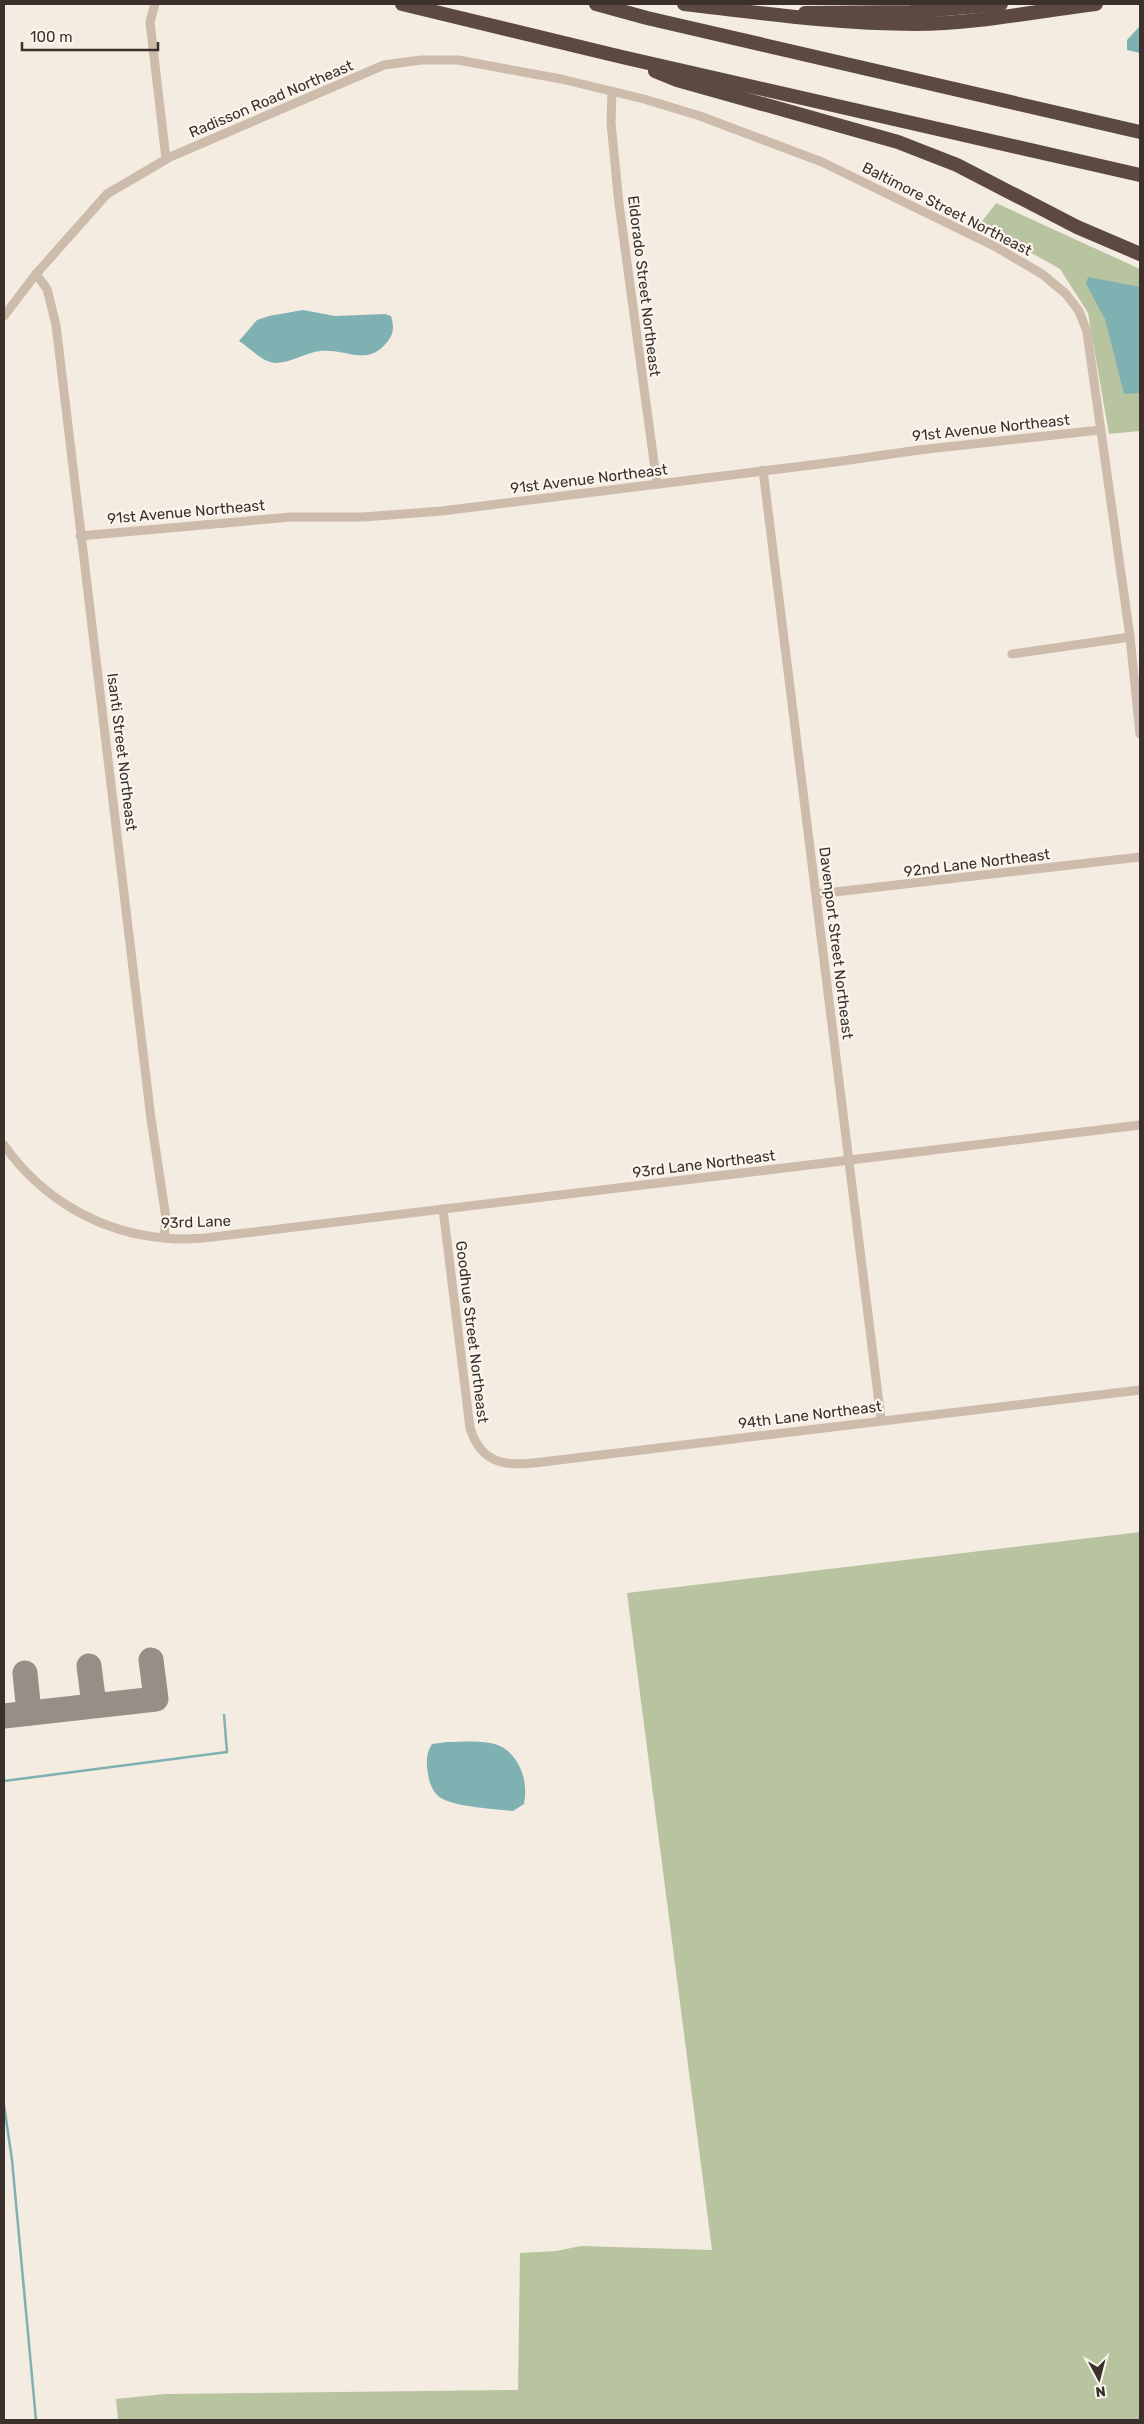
<svg xmlns="http://www.w3.org/2000/svg" width="1144" height="2424" viewBox="0 0 1144 2424" font-family="Rubik,sans-serif">
<style>
.green{fill:#b8c4a0}
.water{fill:#7fb0b2}
.lines{fill:none;stroke-linecap:round;stroke-linejoin:round}
.stream{stroke:#7fb0b2;stroke-width:2.5}
.taxiway{stroke:#988e86;stroke-width:25}
.minor{stroke:#cdbbac;stroke-width:9}
.highway{stroke:#5c4a42;stroke-width:14}
.labels{text-anchor:middle;stroke-width:4.5;stroke-linejoin:round;paint-order:stroke}
.street-label{font-size:15px;fill:#3b302b;stroke:#fbf5ee}
</style>
<rect width="100%" height="100%" fill="#f4ebe1"/>
<g class="green">
<path d="M996,203L1140,269V431L1109,434L1088,313L1060,269L980,224Z"/>
<path d="M1140,1532V2420H118L116,2399L165,2394L518,2390L520,2253L556,2251L581,2246L712,2250L627,1593Z"/>
</g>
<g class="water">
<path d="M1140,26V53L1127,50V40Z"/>
<path d="M1088,277L1140,287V393L1124,394L1105,319L1086,284Z"/>
<path d="M303,310L335,316L385,314L391,316C394,326 394,333 388,341C367,368 348,348 320,351C305,353 290,363 275,363C262,362 250,348 239,341L257,320L269,316Z"/>
<path d="M447,1742C463,1742 490,1739 504,1748C522,1761 528,1783 524,1804L513,1811C497,1809 448,1807 437,1795C432,1789 429,1782 428,1774C426,1763 426,1753 432,1744Z"/>
</g>
<g class="lines">
<g class="stream">
<path d="M4,1781L227,1752L224,1715"/>
<path d="M4,2105L12,2160L36,2420"/>
</g>
<g class="taxiway">
<path d="M89,1666L94,1705"/>
<path d="M25,1673L29,1713"/>
<path d="M4,1716L156,1699L151,1660"/>
</g>
<g class="minor">
<path d="M155,4L150,22L166,159"/>
<path d="M612,91L611,123L619,204L657,484"/>
<path d="M36,274L47,289L56,325L151,1119L166,1218L164,1238"/>
<path d="M4,316L36,274L107,194L170,157L384,65L421,60H458L561,79L644,99L700,116L822,162L996,247L1042,274L1066,294L1079,311L1087,332L1130,637L1140,734"/>
<path d="M763,470L881,1419"/>
<path d="M80,536L291,517H363L442,511L835,462L919,450L1100,430"/>
<path d="M1012,654L1130,637"/>
<path d="M817,894L1140,857"/>
<path d="M4,1145C41,1198 100,1233 165,1238C189,1241 213,1237 237,1234L1140,1125"/>
<path d="M443,1209L470,1428C484,1474 520,1464 559,1460L1140,1390"/>
</g>
<g class="highway">
<path d="M402,4L622,57L1140,175"/>
<path d="M596,4L647,18L1140,132"/>
<path d="M684,4C761,13 837,24 915,24C975,24 1037,11 1096,4"/>
<path d="M805,13L911,12L1001,4"/>
<path d="M655,71L677,80L898,142L957,165L1077,227L1140,254"/>
</g>
</g>
<g class="labels">
<g class="street-label">
<text transform="translate(271 99) rotate(-23)" y="5">Radisson Road Northeast</text>
<text transform="translate(947 209) rotate(27)" y="5">Baltimore Street Northeast</text>
<text transform="translate(644 286) rotate(83)" y="5">Eldorado Street Northeast</text>
<text transform="translate(991 428) rotate(-6)" y="5">91st Avenue Northeast</text>
<text transform="translate(589 479) rotate(-7)" y="5">91st Avenue Northeast</text>
<text transform="translate(186 512) rotate(-5)" y="5">91st Avenue Northeast</text>
<text transform="translate(122 752) rotate(83)" y="5">Isanti Street Northeast</text>
<text transform="translate(977 863) rotate(-7)" y="5">92nd Lane Northeast</text>
<text transform="translate(836 943) rotate(83)" y="5">Davenport Street Northeast</text>
<text transform="translate(704 1164) rotate(-7)" y="5">93rd Lane Northeast</text>
<text transform="translate(196 1222) rotate(-2)" y="5">93rd Lane</text>
<text transform="translate(472 1332) rotate(83)" y="5">Goodhue Street Northeast</text>
<text transform="translate(810 1415) rotate(-7)" y="5">94th Lane Northeast</text>
</g>
</g>
<rect width="1144" height="2424" fill="none" stroke="#3b302b" stroke-width="10"/>
<g transform="translate(1099 2379) rotate(173)" stroke="#fbf5ee" stroke-width="4" paint-order="stroke">
<path d="M0-4L9 19L0 12L-9 19Z" fill="#3b302b"/>
<text y="-8" font-size="14" font-weight="bold" text-anchor="middle" fill="#3b302b">N</text>
</g>
<path d="M22 42v8h136v-8" fill="none" stroke="#3b302b" stroke-width="2.5"/>
<text x="30" y="42" font-size="15" fill="#3b302b" stroke="#fbf5ee" stroke-width="4" paint-order="stroke">100 m</text>
</svg>
